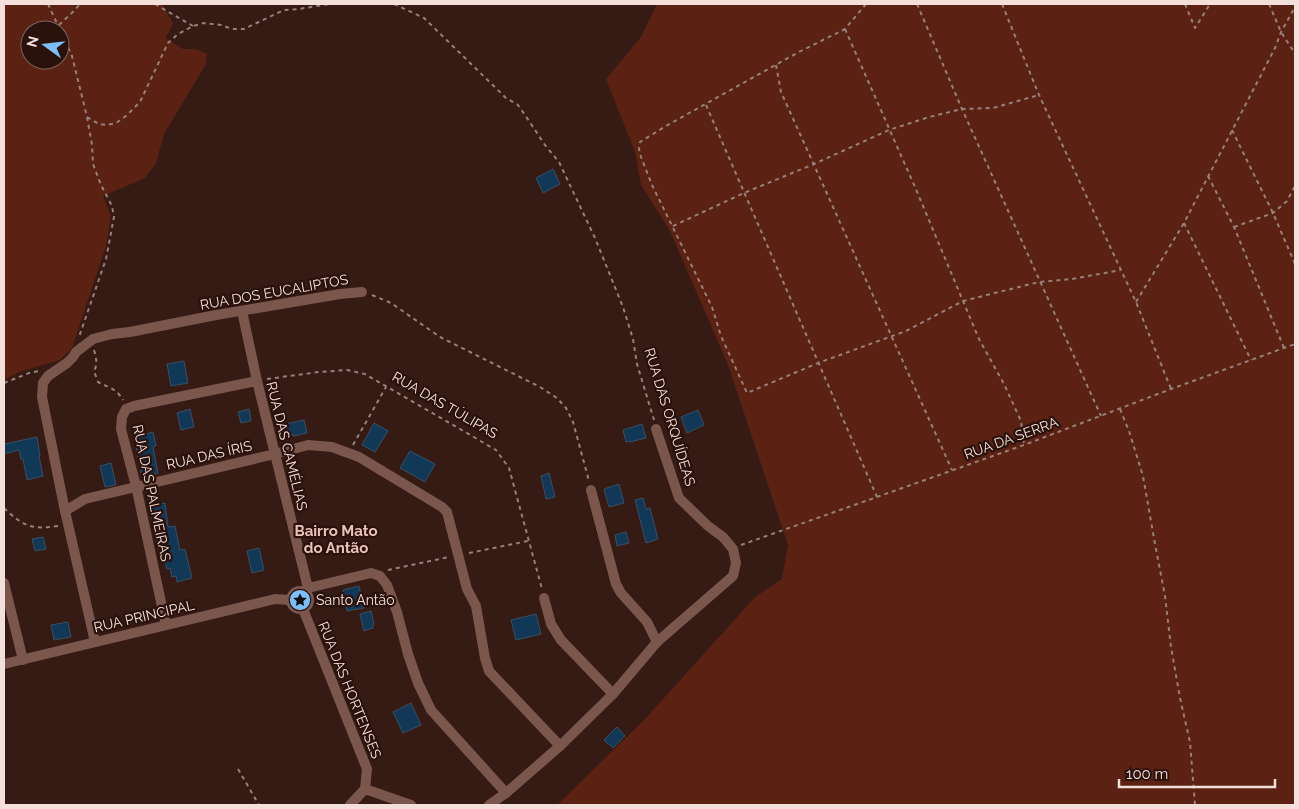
<svg xmlns="http://www.w3.org/2000/svg" width="1299" height="809" viewBox="0 0 1299 809" font-family="Raleway,sans-serif">
<style>
.green{fill:#5b2113;fill-rule:evenodd}
.building{fill:#113856;stroke:#384f64}
.lines{fill:none;stroke-linecap:round;stroke-linejoin:round}
.path{stroke:#98807a;stroke-width:2;stroke-dasharray:4 4;stroke-linecap:butt}
.street{stroke:#7b564d;stroke-width:10}
.labels{text-anchor:middle;stroke-width:4.5;stroke-linejoin:round;paint-order:stroke}
.street-label{font-size:14px;fill:#f4e0db;stroke:#2b110b}
.poi-label{font-size:14px;fill:#f4e0db;stroke:#2b110b;text-anchor:start}
.neighbourhood-label{font-size:15px;font-weight:bold;fill:#e9c3b9;stroke:#2b110b}
</style>
<rect width="100%" height="100%" fill="#361a14"/>
<g class="green">
<path d="M4,4H162L173,23L166,38L183,49H196L207,54L206,64L164,134L156,163L145,178L103,196L111,216L106,246L72,348L60,360L19,372L4,380ZM30,30H60V60H30Z"/>
<path d="M657,4H1295V805H557L645,719L755,597L782,579L788,545L728,365L670,231L641,185L635,152L606,79L641,37Z"/>
</g>
<g class="building">
<path d="M553,169L560,184L543,193L536,178Z"/>
<path d="M184,361L188,383L171,386L167,364Z"/>
<path d="M190,409L194,427L181,430L177,413Z"/>
<path d="M249,409L251,421L241,423L238,412Z"/>
<path d="M698,410L704,425L687,433L681,417Z"/>
<path d="M304,420L307,433L293,436V434L289,435L286,424Z"/>
<path d="M374,423L388,431L375,452L362,445Z"/>
<path d="M642,424L646,438L630,442V441L626,442L623,430Z"/>
<path d="M153,432L156,446L153,447L158,473L142,477L134,437Z"/>
<path d="M37,437L40,456H39L43,476L27,480L23,459H21L19,450L4,454V444Z"/>
<path d="M410,451L435,464L425,482L400,468Z"/>
<path d="M111,463L116,485L105,487L100,466Z"/>
<path d="M549,473L555,497L546,499L541,476Z"/>
<path d="M619,484L624,503L609,507L604,489Z"/>
<path d="M643,498L646,509L650,508L658,539L646,543L635,500Z"/>
<path d="M165,503L168,527L175,526L180,550L185,549L192,578L177,582L176,576L172,577L170,568L167,569L165,561L169,560L165,544L157,545L150,506Z"/>
<path d="M626,532L629,543L617,546L615,535Z"/>
<path d="M43,537L46,549L35,551L32,539Z"/>
<path d="M259,548L264,570L252,573L247,551Z"/>
<path d="M359,586L364,608L347,611L343,590Z"/>
<path d="M371,611L374,624H373V628L364,631L360,614Z"/>
<path d="M536,614L541,634L516,640L511,620Z"/>
<path d="M68,622L71,637L54,640L51,625Z"/>
<path d="M411,703L421,725L403,733L393,712Z"/>
<path d="M617,727L625,736L613,748L604,740Z"/>
</g>
<g class="lines">
<g class="path">
<path d="M48,4L72,56L87,117L92,145L93,164L101,185L112,206L114,217L106,259L79,337"/>
<path d="M155,4L193,26"/>
<path d="M394,4L424,18L506,98L518,105L525,115L545,145L559,162L595,238L623,307L633,339L637,364L654,420"/>
<path d="M866,4L845,29L797,53L666,126L640,142L639,149L641,157L652,185L712,307L721,336L747,393L818,363L906,331L963,301L1039,282L1072,279L1121,270"/>
<path d="M917,4L962,109L1101,416"/>
<path d="M1002,4L1039,95L1136,302L1171,389"/>
<path d="M1185,4L1195,28L1210,4"/>
<path d="M1269,4L1281,32L1292,49L1295,55"/>
<path d="M59,25L74,11L80,4"/>
<path d="M845,29L915,187L979,339L1004,384L1021,421L1024,445"/>
<path d="M776,65L781,92L952,470"/>
<path d="M706,105L877,497"/>
<path d="M87,117L99,124L107,125L116,123L126,116L140,102L168,43L178,34L193,26L204,23L221,25L232,29H244L284,10L299,9L329,4"/>
<path d="M1232,130L1273,213L1295,264"/>
<path d="M1208,176L1234,227L1284,348"/>
<path d="M1184,223L1251,360"/>
<path d="M673,226L744,193L814,164L889,130L929,117L962,109L993,108L1039,95"/>
<path d="M1234,227L1273,213L1287,201L1295,186"/>
<path d="M372,295L391,303L440,337L540,387L557,398L566,408L573,422L589,481"/>
<path d="M1136,302L1184,223L1275,48L1281,32L1295,7"/>
<path d="M94,350C96,357 98,364 94,371L98,382C109,388 116,388 123,400"/>
<path d="M267,379L319,372L347,370L365,374L496,450L509,468L542,589"/>
<path d="M4,383L29,373L39,371"/>
<path d="M1120,409L1129,431L1143,476L1155,544L1165,596L1171,647L1180,698L1190,742L1195,805"/>
<path d="M353,445L386,387"/>
<path d="M4,508C23,526 31,530 58,526"/>
<path d="M741,545L1024,445L1171,389L1295,344"/>
<path d="M469,553L528,541"/>
<path d="M388,570L449,557"/>
<path d="M238,769L259,805"/>
</g>
<g class="street">
<path d="M242,311L257,381L308,588"/>
<path d="M591,490L616,584L621,593L647,622L657,642"/>
<path d="M65,511L85,499L275,454L308,445L332,447L359,457L442,507L447,512L467,589L476,606L485,658L489,671L560,746"/>
<path d="M4,583L23,660"/>
<circle cx="300" cy="600" r="9"/>
<path d="M307,593L308,588L371,573L380,576L387,585L397,612L408,654L418,683L431,710L506,793"/>
<path d="M544,598L551,624L561,640L613,694"/>
<path d="M303,609L367,769L365,789L350,805"/>
<path d="M166,625L136,486L121,429L122,417L126,409L134,406L257,381"/>
<path d="M95,642L65,511L42,397L43,383L48,376L67,363L73,357L76,352L93,339L112,334L130,332L216,315L340,294L362,292"/>
<path d="M4,664L275,599L290,600"/>
<path d="M365,789L411,805"/>
<path d="M489,805L506,793L560,746L613,694L657,642L733,576L736,563L733,549L723,537L708,526L679,498L656,429"/>
</g>
</g>
<defs>
<g id="sight-disc" transform="scale(1.125)"><circle r="9.5" fill="#7cbef9" stroke="#2b110b"/><path d="M0-6L1.8-2.2L6-1.7L2.9 1.2L3.7 5.4L0 3.3L-3.7 5.4L-2.9 1.2L-6-1.7L-1.8-2.2Z" fill="#111"/></g>
</defs>
<g fill-rule="evenodd">
<use href="#sight-disc" x="300" y="600"/>
</g>
<g class="labels">
<g class="street-label">
<text transform="translate(274 292) rotate(-10)" y="5">RUA DOS EUCALIPTOS</text>
<text transform="translate(445 405) rotate(30)" y="5">RUA DAS TÚLIPAS</text>
<text transform="translate(670 417) rotate(73)" y="5">RUA DAS ORQUÍDEAS</text>
<text transform="translate(1011 438) rotate(-20)" y="5">RUA DA SERRA</text>
<text transform="translate(287 446) rotate(76)" y="5">RUA DAS CAMÉLIAS</text>
<text transform="translate(209 455) rotate(-13)" y="5">RUA DAS ÍRIS</text>
<text transform="translate(152 493) rotate(78)" y="5">RUA DAS PALMEIRAS</text>
<text transform="translate(144 616) rotate(-13)" y="5">RUA PRINCIPAL</text>
<text transform="translate(350 690) rotate(68)" y="5">RUA DAS HORTENSES</text>
</g>
<g class="poi-label">
<text x="316" y="605">Santo Antão</text>
</g>
<g class="neighbourhood-label">
<text x="336" y="536">Bairro Mato<tspan x="336" dy="17">do Antão</tspan></text>
</g>
</g>
<rect width="1299" height="809" fill="none" stroke="#f4e0db" stroke-width="10"/>
<g transform="translate(45 45) rotate(285)"><circle r="24" fill="#2b110b" stroke="#7b645e"/>
<path d="M0-4L9 19L0 12L-9 19Z" fill="#7cbef9"/>
<text y="-8" font-size="14" font-weight="bold" text-anchor="middle" fill="#f4e0db">N</text>
</g>
<path d="M1119 779v8h156v-8" fill="none" stroke="#f4e0db" stroke-width="2.5"/>
<text x="1126" y="779" font-size="15" fill="#f4e0db" stroke="#2b110b" stroke-width="4" paint-order="stroke">100 m</text>
</svg>
